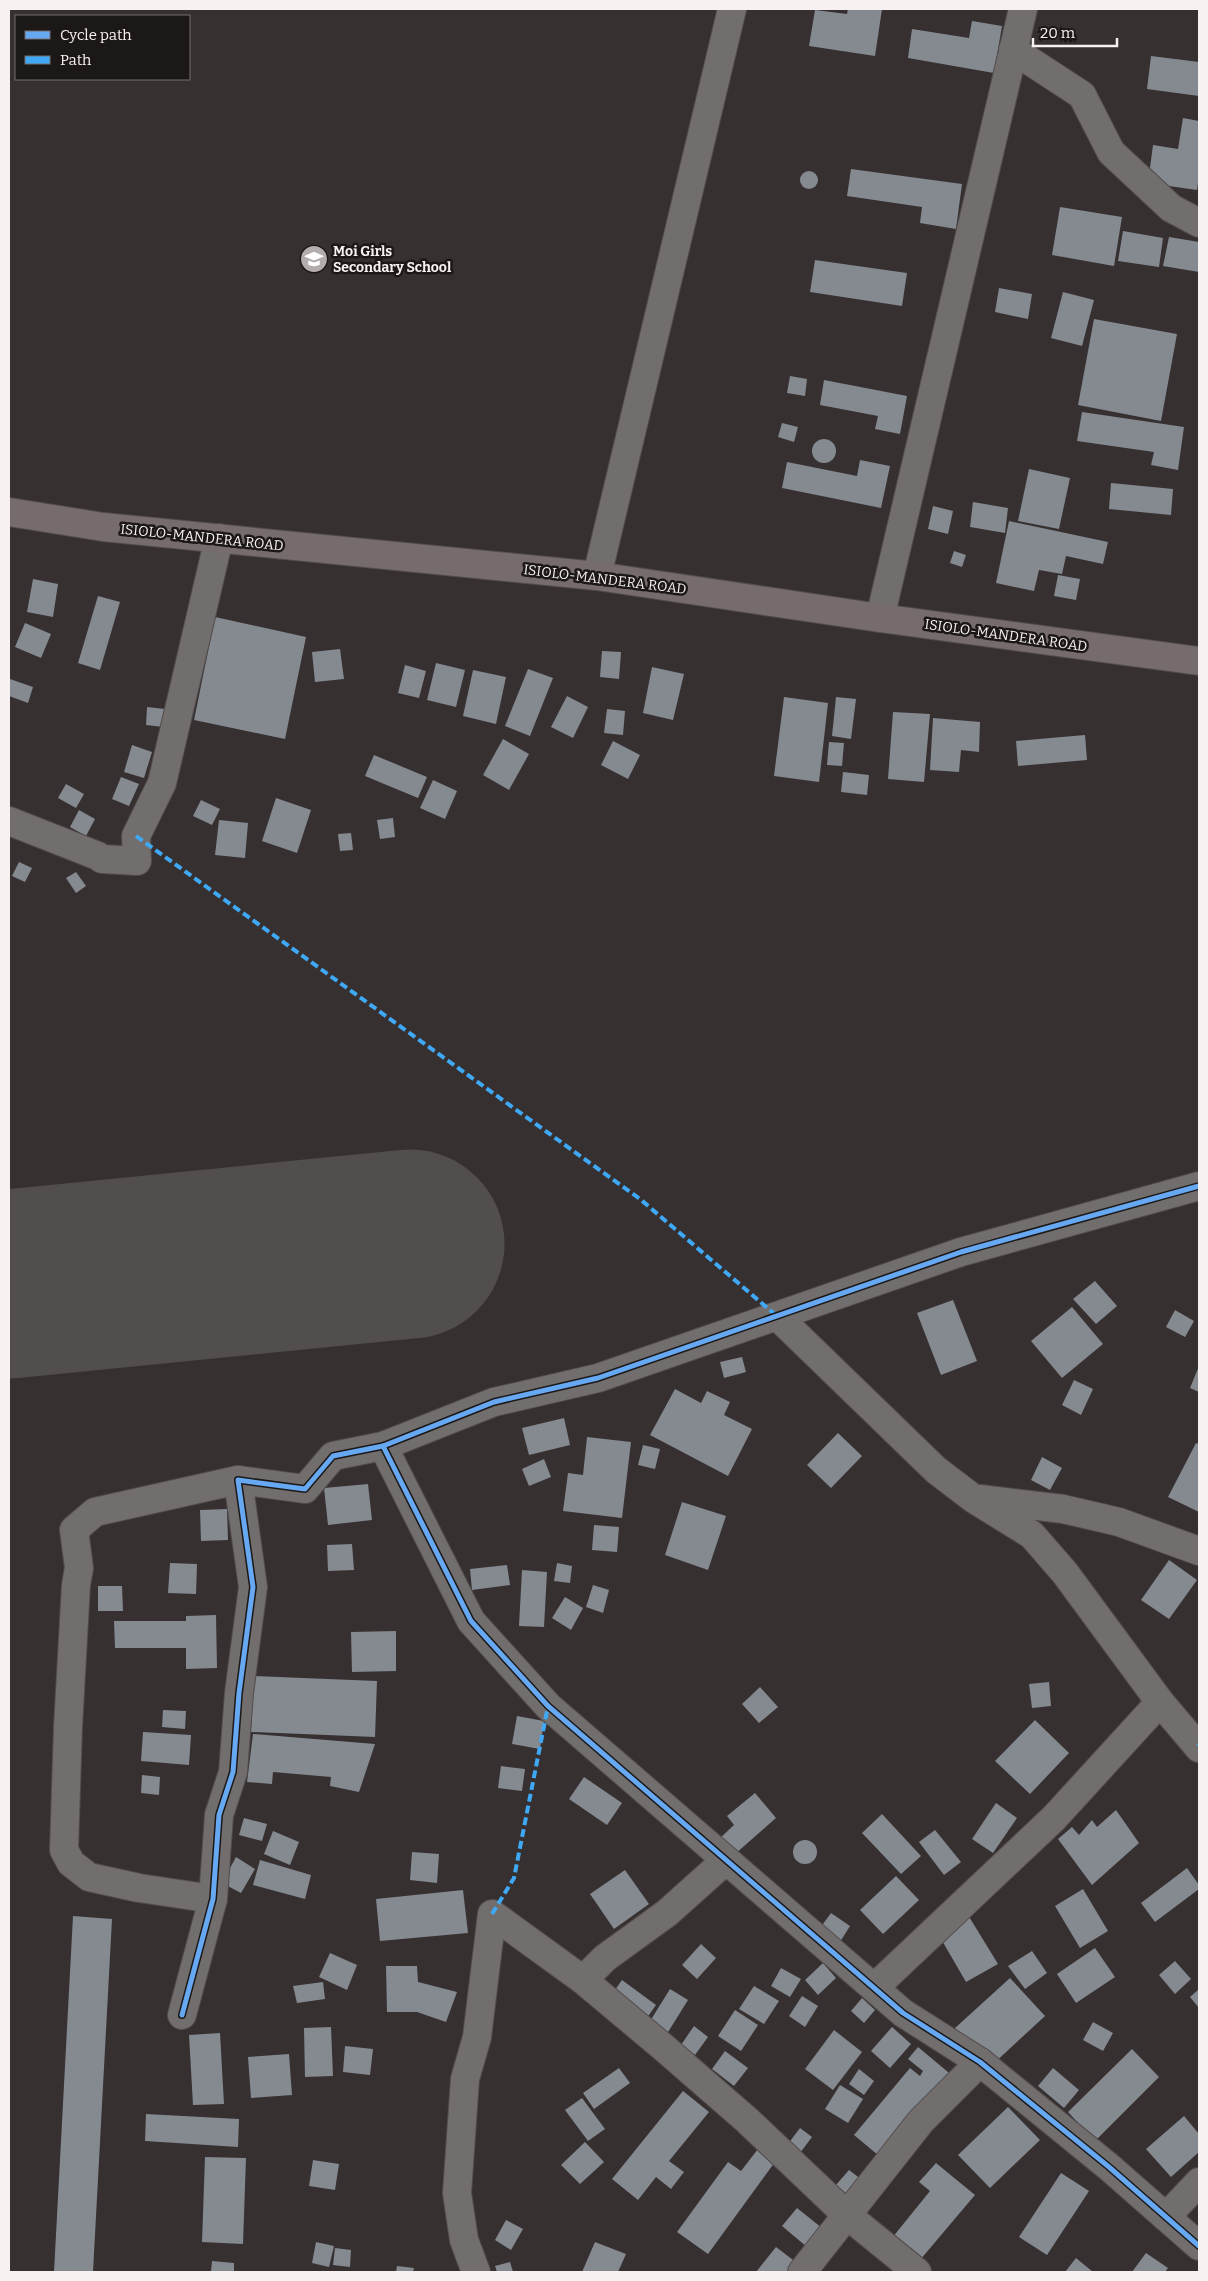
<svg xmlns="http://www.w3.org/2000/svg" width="1208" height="2281" viewBox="0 0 1208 2281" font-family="Bitter,serif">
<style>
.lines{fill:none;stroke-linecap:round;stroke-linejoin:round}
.runway{stroke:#524e4e;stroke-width:189}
.building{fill:#858990}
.street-casing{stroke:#524c4d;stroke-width:30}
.highway-casing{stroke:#524c4d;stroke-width:30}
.street{stroke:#726e6e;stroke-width:28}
.highway{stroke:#776c6c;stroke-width:28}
.quiet{stroke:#3fa9f5;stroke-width:4;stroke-dasharray:8 4;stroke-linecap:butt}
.cycleway-casing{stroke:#1c1818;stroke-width:8}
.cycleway{stroke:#66a8f1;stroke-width:5}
.labels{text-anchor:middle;stroke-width:5;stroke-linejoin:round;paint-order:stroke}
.poi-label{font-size:14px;font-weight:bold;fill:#f8f1f2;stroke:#1c1818;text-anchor:start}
.street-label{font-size:14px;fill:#f8f1f2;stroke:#1c1818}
</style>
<rect width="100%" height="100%" fill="#363031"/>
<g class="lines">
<path class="runway" d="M9,1284L410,1244"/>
</g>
<g class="building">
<path d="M848,9H882L875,56L809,46L815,10L847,14Z"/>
<path d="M972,21L1002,26L994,73L908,58L912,29L969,38Z"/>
<path d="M1151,56L1199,62V96L1147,89Z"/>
<path d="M1183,118L1199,121V176L1197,190L1148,183L1153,145L1178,149Z"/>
<path d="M851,169L962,184L956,229L920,223L922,207L847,196Z"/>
<circle cx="809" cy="180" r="9"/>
<path d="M1060,207L1122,217L1114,266L1052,255Z"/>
<path d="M1123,231L1163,238L1159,267L1118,261Z"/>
<path d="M1169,237L1199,242V272L1163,266Z"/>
<path d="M815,260L907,273L902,306L810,292Z"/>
<path d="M999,288L1032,294L1028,319L995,312Z"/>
<path d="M1063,292L1094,300L1082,346L1051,338Z"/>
<path d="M1094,319L1177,334L1161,421L1078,405Z"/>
<path d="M790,376L807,379L805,396L787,393Z"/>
<path d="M824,380L907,396L900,434L875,429L878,416L820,405Z"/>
<path d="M1082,412L1184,427L1178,470L1151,465L1154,452L1077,441Z"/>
<path d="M782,423L798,427L794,442L778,437Z"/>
<circle cx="824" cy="451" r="12"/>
<path d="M860,460L890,466L881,508L782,488L787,462L857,476Z"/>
<path d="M1029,469L1070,478L1059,529L1018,521Z"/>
<path d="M1111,483L1173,489L1171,515L1109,509Z"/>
<path d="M973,502L1008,508L1005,533L970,527Z"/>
<path d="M933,506L953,511L948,534L928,529Z"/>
<path d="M1009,521L1108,542L1103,564L1066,556L1062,574L1039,570L1034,591L996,583Z"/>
<path d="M954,551L966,555L962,567L950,563Z"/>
<path d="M1058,575L1080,579L1076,600L1054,596Z"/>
<path d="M33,579L58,584L53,617L27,612Z"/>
<path d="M98,596L120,602L100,670L78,663Z"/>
<path d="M215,617L306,637L285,739L194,720Z"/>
<path d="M25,623L51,634L41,658L15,647Z"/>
<path d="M340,649L344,679L315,682L312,652Z"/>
<path d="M602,651L621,652L619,679L600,677Z"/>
<path d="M436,663L465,670L456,707L427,700Z"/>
<path d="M405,665L426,671L419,698L398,693Z"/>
<path d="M652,667L684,674L673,720L643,713Z"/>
<path d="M528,669L553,678L530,736L505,726Z"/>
<path d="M473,670L506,677L496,724L463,716Z"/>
<path d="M10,679L33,687L28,703L9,696Z"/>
<path d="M567,696L588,707L573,738L551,727Z"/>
<path d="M784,697L828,703L819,782L774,776Z"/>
<path d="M836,697L856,699L851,739L832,736Z"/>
<path d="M147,707L165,709L164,727L146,725Z"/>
<path d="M607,709L625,711L623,735L604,733Z"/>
<path d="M893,712L930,714L924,782L888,779Z"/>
<path d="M933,718L980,722L979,752L961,750L959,772L930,770Z"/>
<path d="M1085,735L1087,760L1018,766L1016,741Z"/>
<path d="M503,739L529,754L509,790L483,775Z"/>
<path d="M613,741L640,755L628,779L601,765Z"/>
<path d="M829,742L844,743L842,766L827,765Z"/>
<path d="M132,745L152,752L144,778L124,772Z"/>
<path d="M374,755L427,777L418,798L365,776Z"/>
<path d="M843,772L869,775L867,795L841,792Z"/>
<path d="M121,777L139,784L129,806L112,799Z"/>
<path d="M433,780L457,791L445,819L420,808Z"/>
<path d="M66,784L84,794L76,808L58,798Z"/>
<path d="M276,798L311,810L297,853L262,841Z"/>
<path d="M201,800L220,809L212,825L193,816Z"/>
<path d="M79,810L95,819L86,836L70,827Z"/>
<path d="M393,818L395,837L380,839L377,820Z"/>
<path d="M219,820L248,823L245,858L215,855Z"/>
<path d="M351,833L353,850L340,851L338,834Z"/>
<path d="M19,862L32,868L25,882L12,876Z"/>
<path d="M76,872L86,886L76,893L66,878Z"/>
<path d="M1095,1281L1117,1306L1096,1324L1073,1299Z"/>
<path d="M953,1300L977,1361L941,1375L917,1313Z"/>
<path d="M1072,1307L1103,1344L1062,1378L1031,1341Z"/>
<path d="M1175,1310L1194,1321L1185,1337L1166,1327Z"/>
<path d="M742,1357L746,1372L724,1378L720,1362Z"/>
<path d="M1199,1366V1392L1190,1388Z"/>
<path d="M1074,1380L1093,1389L1081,1415L1062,1405Z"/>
<path d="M675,1389L701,1403L707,1391L730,1402L724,1415L752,1429L728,1476L650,1435Z"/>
<path d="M564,1418L570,1445L529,1455L522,1428Z"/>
<path d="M838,1433L862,1456L831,1488L807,1465Z"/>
<path d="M587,1437L631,1442L622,1518L563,1511L568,1473L583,1475Z"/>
<path d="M1196,1443L1199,1444V1512L1168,1497Z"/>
<path d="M643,1445L660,1449L655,1469L638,1465Z"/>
<path d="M1042,1457L1062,1468L1050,1490L1031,1480Z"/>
<path d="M544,1459L551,1477L529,1486L522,1469Z"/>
<path d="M368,1484L372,1520L328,1525L324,1488Z"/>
<path d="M682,1502L726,1516L708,1570L665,1555Z"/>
<path d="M227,1509L228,1540L201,1541L200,1510Z"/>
<path d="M594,1525L619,1527L617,1552L592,1550Z"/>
<path d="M352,1544L354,1570L328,1571L327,1545Z"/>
<path d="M1169,1560L1197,1580L1169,1619L1141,1600Z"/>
<path d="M170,1563L197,1564L196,1594L168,1593Z"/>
<path d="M557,1563L572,1566L570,1583L554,1581Z"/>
<path d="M507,1565L510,1585L472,1590L470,1569Z"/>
<path d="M522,1570L547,1572L544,1627L519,1626Z"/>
<path d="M593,1585L609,1590L603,1613L586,1607Z"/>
<path d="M98,1586H122L123,1611H98Z"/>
<path d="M565,1597L583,1608L571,1630L552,1618Z"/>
<path d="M216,1615L217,1668L186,1669V1648H115L114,1621H186V1616Z"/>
<path d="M396,1631V1671L352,1672L351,1632Z"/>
<path d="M253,1676L377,1681L375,1737L251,1732Z"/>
<path d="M1049,1682L1051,1706L1032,1708L1029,1684Z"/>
<path d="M760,1687L778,1707L759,1723L742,1704Z"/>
<path d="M163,1710L186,1711L185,1729L162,1727Z"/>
<path d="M517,1716L544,1721L540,1749L512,1744Z"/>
<path d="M1035,1720L1069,1753L1030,1794L995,1761Z"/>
<path d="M143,1732L191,1735L189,1765L141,1761Z"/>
<path d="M253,1734L375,1744L359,1792L330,1786L331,1777L273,1772L272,1784L247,1782Z"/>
<path d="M501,1766L525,1769L522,1791L498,1788Z"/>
<path d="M142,1775L160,1777L159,1795L141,1793Z"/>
<path d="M584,1777L622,1803L607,1825L569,1799Z"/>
<path d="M755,1793L776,1818L734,1855L719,1839L734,1825L727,1816Z"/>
<path d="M996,1803L1017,1818L993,1853L972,1839Z"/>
<path d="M1116,1810L1139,1843L1092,1885L1058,1839L1072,1827L1079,1835L1092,1820L1097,1827Z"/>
<path d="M882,1814L921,1856L901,1874L862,1833Z"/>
<path d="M244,1818L267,1824L262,1841L239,1835Z"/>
<path d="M935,1830L961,1862L944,1875L919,1842Z"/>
<path d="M273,1831L299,1842L290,1865L264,1854Z"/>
<circle cx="805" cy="1852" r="12"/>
<path d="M412,1852L439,1854L437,1883L410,1880Z"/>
<path d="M236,1857L255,1869L241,1893L222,1883Z"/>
<path d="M260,1860L311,1875L305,1899L253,1885Z"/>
<path d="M1187,1868L1199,1885V1889L1155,1922L1141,1903Z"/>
<path d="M625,1870L649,1904L614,1929L590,1894Z"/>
<path d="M896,1876L919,1900L883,1934L860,1910Z"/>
<path d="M1083,1889L1108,1931L1080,1948L1055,1906Z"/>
<path d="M463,1890L468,1933L380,1941L376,1899Z"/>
<path d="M831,1913L850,1926L840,1942L820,1928Z"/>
<path d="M968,1915L998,1964L966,1982L937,1932Z"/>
<path d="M73,1916L112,1919L93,2272H54Z"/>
<path d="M701,1944L716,1958L697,1979L682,1965Z"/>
<path d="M1095,1948L1115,1977L1076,2003L1057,1974Z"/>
<path d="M1032,1951L1047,1973L1025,1989L1008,1966Z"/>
<path d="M330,1953L357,1965L347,1990L319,1977Z"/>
<path d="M1175,1961L1191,1979L1175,1994L1159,1975Z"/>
<path d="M823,1963L836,1978L818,1995L805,1980Z"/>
<path d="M386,1966H417L418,1982L457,1992L446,2022L417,2012H387Z"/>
<path d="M781,1968L801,1979L790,1997L771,1986Z"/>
<path d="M1010,1978L1045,2016L991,2066L955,2028Z"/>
<path d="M622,1980L656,2005L644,2022L610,1997Z"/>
<path d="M323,1982L325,1999L297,2003L293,1986Z"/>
<path d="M754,1986L779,2001L764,2024L739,2009Z"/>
<path d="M670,1989L688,2000L665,2037L647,2026Z"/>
<path d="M1199,1989V2008L1190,1997Z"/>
<path d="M802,1996L818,2006L805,2027L789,2016Z"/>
<path d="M862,1998L875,2010L864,2023L851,2011Z"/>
<path d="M735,2010L758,2025L741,2051L718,2036Z"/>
<path d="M1093,2022L1113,2033L1103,2051L1083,2040Z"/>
<path d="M694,2026L708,2037L695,2055L681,2045Z"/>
<path d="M331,2027L333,2076L305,2077L304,2028Z"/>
<path d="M892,2027L911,2044L890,2068L871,2051Z"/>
<path d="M834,2030L862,2052L833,2090L805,2069Z"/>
<path d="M220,2033L224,2104L193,2105L189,2035Z"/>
<path d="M345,2046L373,2049L370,2075L343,2072Z"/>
<path d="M918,2047L954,2077L884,2160L854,2135L910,2068L920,2076L923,2071L908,2059Z"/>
<path d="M1132,2049L1159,2077L1095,2141L1068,2112Z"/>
<path d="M725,2051L748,2068L734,2086L712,2069Z"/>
<path d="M289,2054L292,2095L251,2098L248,2057Z"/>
<path d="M619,2068L630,2083L594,2109L583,2093Z"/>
<path d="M1053,2068L1079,2090L1064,2108L1038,2086Z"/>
<path d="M859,2069L874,2081L864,2095L849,2084Z"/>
<path d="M840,2085L863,2099L848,2123L825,2109Z"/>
<path d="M683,2091L709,2112L669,2161L684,2172L671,2189L656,2177L638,2200L612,2179Z"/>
<path d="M582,2098L605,2129L588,2141L565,2110Z"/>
<path d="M1008,2107L1040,2140L990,2188L958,2155Z"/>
<path d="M146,2114L239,2119L238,2147L145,2141Z"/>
<path d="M1184,2116L1199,2134V2152L1171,2177L1146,2149Z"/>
<path d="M800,2128L812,2137L800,2153L788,2144Z"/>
<path d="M585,2142L604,2162L580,2184L561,2165Z"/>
<path d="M758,2149L775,2162L708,2254L677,2232L728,2162L741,2171Z"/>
<path d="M205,2157L246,2158L243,2244L202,2242Z"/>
<path d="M313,2160L339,2164L335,2190L309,2186Z"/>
<path d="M936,2163L975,2195L920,2260L892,2238L930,2191L919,2182Z"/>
<path d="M849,2170L866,2183L853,2199L836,2185Z"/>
<path d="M1061,2173L1089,2191L1047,2255L1019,2237Z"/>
<path d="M797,2208L822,2228L807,2247L782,2226Z"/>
<path d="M506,2220L523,2229L511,2250L495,2240Z"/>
<path d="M316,2242L334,2246L329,2267L312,2263Z"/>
<path d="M595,2242L626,2254L618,2272H582Z"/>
<path d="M776,2247L797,2263L790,2272H756Z"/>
<path d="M335,2248L351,2250L350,2267L333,2265Z"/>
<path d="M1146,2253L1168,2268L1165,2272H1132Z"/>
<path d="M1076,2258L1093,2272H1065Z"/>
<path d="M212,2261L234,2263V2272H211Z"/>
<path d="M510,2262L513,2272H497L495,2266Z"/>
<path d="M397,2266L414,2268L413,2272H396Z"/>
</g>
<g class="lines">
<g class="street-casing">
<g id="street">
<path d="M1013,50L1082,95L1111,152L1171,208L1199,223"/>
<path d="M597,576L732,9"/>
<path d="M880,618L1023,9"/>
<path d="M9,821L98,856L102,859L137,861L136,836L162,783L219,538"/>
<path d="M778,1317L936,1470L974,1499L1032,1535L1065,1573L1160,1702L1199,1748"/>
<path d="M383,1446L471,1621L548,1706L903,2013L980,2062L1109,2167L1199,2246"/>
<path d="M980,1499L1063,1509L1119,1522L1199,1551"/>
<path d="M213,1899L139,1888L89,1877L71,1863L64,1850L68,1727L76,1585L79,1568L74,1530L95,1512L238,1480"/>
<path d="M583,1980L605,1958L667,1913L725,1861"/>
<path d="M875,1987L1054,1818L1160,1702"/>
<path d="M182,2015L213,1899L219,1815L233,1772L239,1693L253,1587L238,1480L305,1489L333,1456L383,1446L494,1402L598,1378L961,1252L1199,1186"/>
<path d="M1166,2217L1199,2182"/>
<path d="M476,2272L464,2240L457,2193L465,2079L477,2037L492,1914L583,1980L663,2047L748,2121L848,2216L917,2272"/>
<path d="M802,2272L921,2121L980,2062"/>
</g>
</g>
<g class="highway-casing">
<path id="highway" d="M9,512L103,527L597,576L880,618L1199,661"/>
</g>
<use href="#street" class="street"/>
<use href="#highway" class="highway"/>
<g class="quiet">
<path d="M136,836L640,1199L778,1317"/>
<path d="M1198,1746L1199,1745"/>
<path d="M492,1914L514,1878L548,1706"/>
</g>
<g class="cycleway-casing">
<g id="cycleway">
<path d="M383,1446L471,1621L548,1706L903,2013L980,2062L1109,2167L1199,2246"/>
<path d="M182,2015L213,1899L219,1815L233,1772L239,1693L253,1587L238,1480L305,1489L333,1456L383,1446L494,1402L598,1378L961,1252L1199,1186"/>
</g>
</g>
<use href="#cycleway" class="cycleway"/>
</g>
<defs>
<g id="school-disc" transform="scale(1.4375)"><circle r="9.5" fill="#b4adae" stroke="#1c1818"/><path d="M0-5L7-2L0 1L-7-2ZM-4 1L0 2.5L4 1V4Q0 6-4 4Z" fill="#fff"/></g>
</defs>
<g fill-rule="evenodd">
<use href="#school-disc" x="314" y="259"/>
</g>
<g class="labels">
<g class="poi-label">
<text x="333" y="256">Moi Girls<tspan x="333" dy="16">Secondary School</tspan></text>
</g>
<g class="street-label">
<text transform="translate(202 537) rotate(6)" y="5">ISIOLO-MANDERA ROAD</text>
<text transform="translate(605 579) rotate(7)" y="5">ISIOLO-MANDERA ROAD</text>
<text transform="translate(1006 635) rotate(8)" y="5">ISIOLO-MANDERA ROAD</text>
</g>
</g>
<rect width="1208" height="2281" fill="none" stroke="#f8f1f2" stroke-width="20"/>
<rect x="15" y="15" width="175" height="65" fill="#1c1818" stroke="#746f6f"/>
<rect x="25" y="31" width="25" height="8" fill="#66a8f1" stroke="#746f6f"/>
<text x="60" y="40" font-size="15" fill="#f8f1f2">Cycle path</text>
<rect x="25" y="56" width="25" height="8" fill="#3fa9f5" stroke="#746f6f"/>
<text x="60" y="65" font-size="15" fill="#f8f1f2">Path</text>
<path d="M1033 38v8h84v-8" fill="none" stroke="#f8f1f2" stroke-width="2.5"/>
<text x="1040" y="38" font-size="15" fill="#f8f1f2" stroke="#1c1818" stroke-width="4" paint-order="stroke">20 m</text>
</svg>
